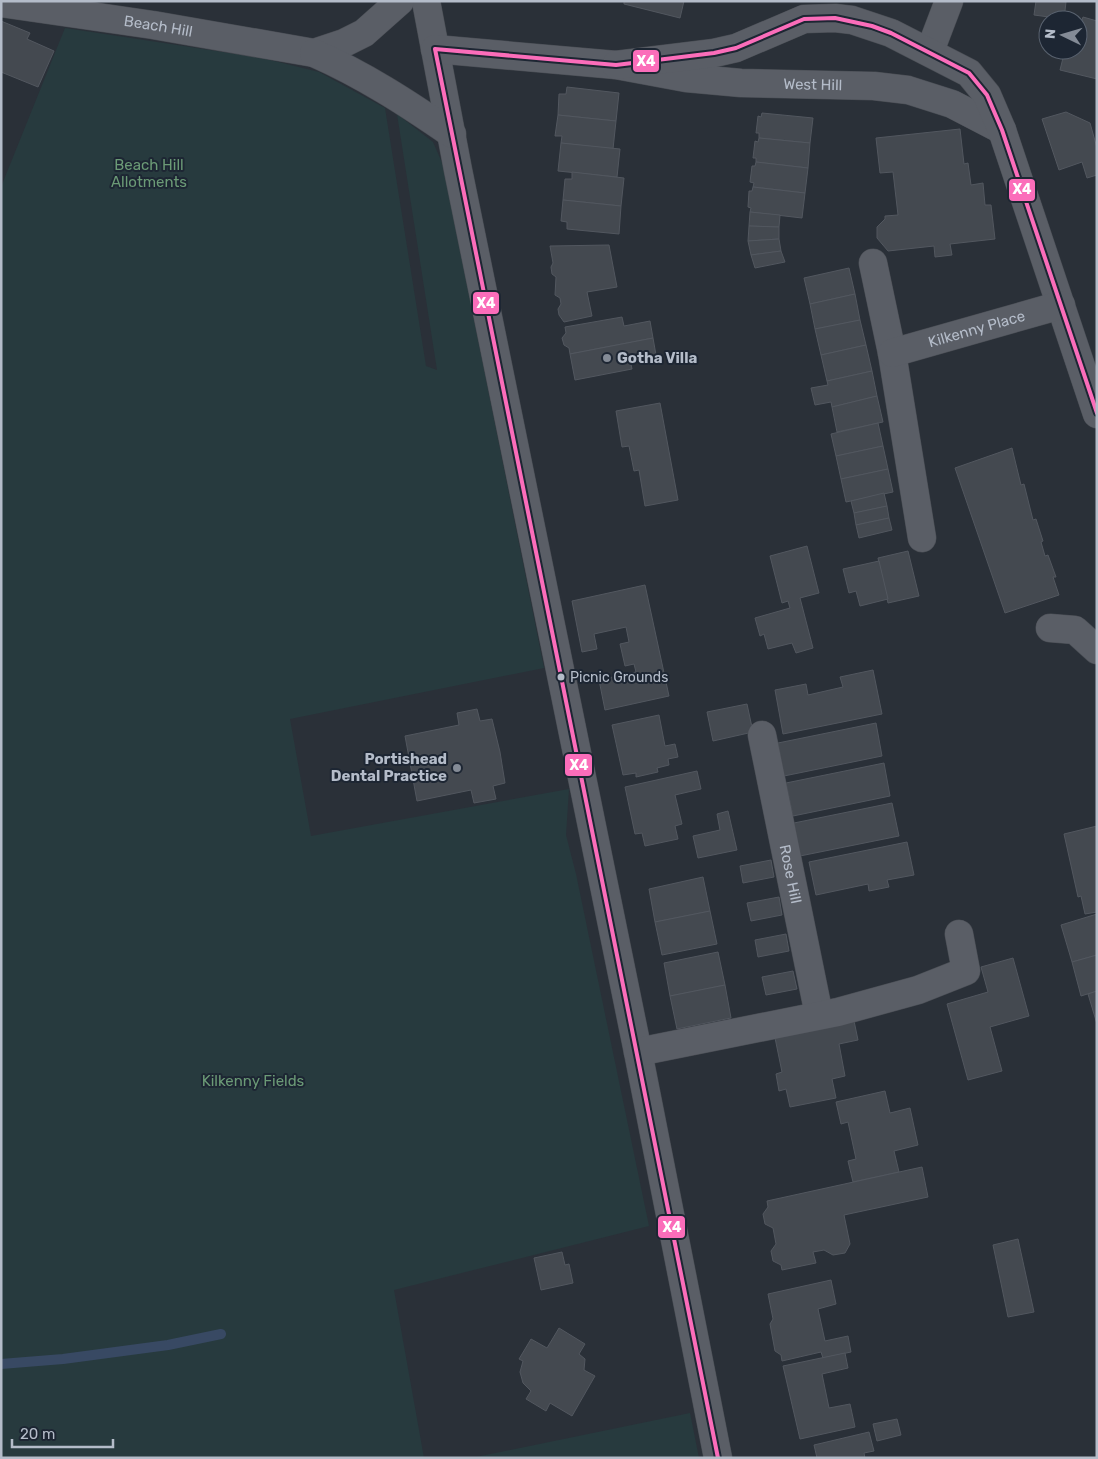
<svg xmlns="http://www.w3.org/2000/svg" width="1098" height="1459" viewBox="0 0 1098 1459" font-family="Rubik,sans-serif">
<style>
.green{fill:#273a3e}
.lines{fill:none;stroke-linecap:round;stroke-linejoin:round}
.stream{stroke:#384963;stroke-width:10}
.building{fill:#444950;stroke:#52575f}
.minor-casing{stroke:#484c53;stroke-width:29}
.minor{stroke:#5a5e66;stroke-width:28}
.bus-1-casing{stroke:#1d2633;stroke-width:8}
.bus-1{stroke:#fb6dba;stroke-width:4}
.poi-dot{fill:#848b96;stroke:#1d2633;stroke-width:2}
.bus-dot{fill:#b4bcc9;stroke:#1d2633;stroke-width:2}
.labels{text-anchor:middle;stroke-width:4;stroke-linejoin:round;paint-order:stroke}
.bus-label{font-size:14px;fill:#b4bcc9;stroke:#1d2633;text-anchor:start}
.street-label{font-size:15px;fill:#b4bcc9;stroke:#1d2633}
.park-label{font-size:15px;fill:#6b9a76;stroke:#1d2633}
.poi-label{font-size:15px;font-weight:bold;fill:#b4bcc9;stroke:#1d2633;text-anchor:start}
.line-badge{stroke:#1d2633;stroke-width:2}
.badge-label{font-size:14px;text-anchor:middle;font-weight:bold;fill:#fff}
</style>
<rect width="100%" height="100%" fill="#2a3038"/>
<g class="green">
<path d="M65,28L262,58L319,72L385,108L426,366L437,370L397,114L433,142L443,165L544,668L290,719L311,836L569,789L566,835L576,874L649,1226L394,1290L424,1458H1V187Z"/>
<path d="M690,1413L699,1458H471Z"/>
</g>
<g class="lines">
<path class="stream" d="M1,1364L63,1359L168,1345L221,1334"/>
</g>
<g class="building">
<path d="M624,1H684L680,18L624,4Z"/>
<path d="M1036,1L1066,2L1064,19L1034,15Z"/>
<path d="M1083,17L1097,21V79L1060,70L1065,50H1078V32Z"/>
<path d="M1,21L30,33L27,39L54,51L38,87L1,72Z"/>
<path d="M567,87L619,93L616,121L558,115L559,94H566Z"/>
<path d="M1066,112L1090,123L1097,148V175L1087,178L1082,162L1059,170L1042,119Z"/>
<path d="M762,113L813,118L810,143L759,138V133H756L758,116L761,117Z"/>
<path d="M558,115L616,121L613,149L561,143L562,136H555Z"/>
<path d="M960,129L964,164L968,163L971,185L983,183L985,205H991L995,239L950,244L952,255L935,257L934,246L888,251L877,238V227L885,219V216L898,215L893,172L880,173L876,138Z"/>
<path d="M759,138L810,143L808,168L756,162V158H753L755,141L758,142Z"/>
<path d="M561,143L620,149L617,177L558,171Z"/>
<path d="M756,162L808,168L805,193L753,187L754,183L750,182L752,166H755Z"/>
<path d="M572,172L624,178L621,206L563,200L565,179H572Z"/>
<path d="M753,187L805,193L802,218L750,212L751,208L748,207L749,191H752Z"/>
<path d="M563,200L621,206L619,234L567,229V222L561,221Z"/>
<path d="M750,212L780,215L779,227L749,226Z"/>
<path d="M749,226L779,227V239L748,241Z"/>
<path d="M779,239L781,251L751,255L748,241Z"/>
<path d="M609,245L617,287L587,292L592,316L564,322L559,315L558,309L561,304L560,298L555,295L556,277L552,274L551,267L553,263L550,246Z"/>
<path d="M781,251L785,262L755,268L751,255Z"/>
<path d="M849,268L855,294L810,304L804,278Z"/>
<path d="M855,294L860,320L815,329L810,304Z"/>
<path d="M622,317L624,326L650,321L653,338L570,354L569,348L564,345L562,338L566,333L565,327Z"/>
<path d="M860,320L866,345L821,355L815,329Z"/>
<path d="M653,338L656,355L630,360L632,369L575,380L570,354Z"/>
<path d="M866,345L872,371L827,381L821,355Z"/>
<path d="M872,371L877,396L832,407L831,402L815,405L811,388L828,385L827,381Z"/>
<path d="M877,396L883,422L837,432L832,407Z"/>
<path d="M660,403L678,500L645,506L639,470L634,471L629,446L622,447L616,411Z"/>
<path d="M878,423L883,446L836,456L831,434Z"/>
<path d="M883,446L888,469L841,479L836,456Z"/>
<path d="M1012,448L1021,485L1024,484L1033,520L1036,519L1043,541L1041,542L1045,556L1048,555L1056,577H1053L1059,595L1005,613L955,468Z"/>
<path d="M888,469L893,492L846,502L841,479Z"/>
<path d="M884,493L887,506L854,513L851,501Z"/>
<path d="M887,506L889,518L856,525L854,513Z"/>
<path d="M889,518L892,530L859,538L856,525Z"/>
<path d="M807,546L819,593L800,598L813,648L796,653L792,643L768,649L764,634L760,636L755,618L790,608L788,601L782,603L770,556Z"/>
<path d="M908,551L919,596L888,603L878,558Z"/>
<path d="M879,561L888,599L860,606L856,591L849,593L843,569Z"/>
<path d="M645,585L669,696L605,710L599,680L636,672L634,664L625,666L620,644L629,642L626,627L594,634L597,649L582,652L572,601Z"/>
<path d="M873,670L882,714L783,734L775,690L806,684L808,695L843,687L840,677Z"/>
<path d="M747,704L753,732L713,741L707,712Z"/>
<path d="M477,709L480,721L492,719L500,752L505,783L493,786L496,799L474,803L471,790L417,801L405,736L459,725L457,713Z"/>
<path d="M659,715L665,746L675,744L678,757L668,759L669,765L657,768L658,772L636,777V773L623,775L612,725Z"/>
<path d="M876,723L882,756L784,776L778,743Z"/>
<path d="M884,763L890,796L793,816L786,783Z"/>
<path d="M697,771L701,789L675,795L682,824L675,826L678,839L645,846L642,833L635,834L625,787Z"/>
<path d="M892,803L899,836L800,856L794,823Z"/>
<path d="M728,811L737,850L698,858L693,836L720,830L717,814Z"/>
<path d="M1097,826V912L1085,914L1081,896L1078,897L1064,834Z"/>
<path d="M907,842L914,875L887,880L889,887L869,891L868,884L816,895L809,862Z"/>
<path d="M771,860L774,877L743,883L740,866Z"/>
<path d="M703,877L710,911L655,922L649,889Z"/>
<path d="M779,897L782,915L751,921L747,903Z"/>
<path d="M710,911L717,944L662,955L655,922Z"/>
<path d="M1097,914V955L1072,962L1061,925Z"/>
<path d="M786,934L789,951L758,957L755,940Z"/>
<path d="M718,952L725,985L670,996L664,963Z"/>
<path d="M1097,955V991L1081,996L1072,962Z"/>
<path d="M1013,958L1029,1016L990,1027L1002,1071L968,1080L947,1004L988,992L981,967Z"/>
<path d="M793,971L797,989L766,995L762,977Z"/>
<path d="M725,985L731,1018L677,1029L670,996Z"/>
<path d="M1097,991V1024L1088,994Z"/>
<path d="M853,1016L858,1040L839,1044L845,1076L832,1079L836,1098L790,1107L786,1089L779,1091L776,1074L782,1072L774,1033Z"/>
<path d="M885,1091L890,1113L910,1108L918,1145L894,1151L899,1172L853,1182L848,1161L856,1159L848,1122L841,1124L836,1102Z"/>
<path d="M922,1167L928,1197L844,1215L850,1244L845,1253L833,1255L824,1250L813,1252L816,1263L782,1270L781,1265L773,1261L771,1251L776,1244L773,1228L765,1224L763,1214L768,1207L767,1201Z"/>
<path d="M1018,1239L1034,1312L1008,1317L993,1245Z"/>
<path d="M562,1252L565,1265L569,1264L573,1283L541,1290L534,1258Z"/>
<path d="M831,1280L836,1304L818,1309L825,1341L848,1336L851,1352L823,1358L821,1352L782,1361L781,1355L775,1351L770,1324L773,1319L768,1294Z"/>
<path d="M559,1328L585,1344L579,1354L585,1359L584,1370L595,1376L572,1416L550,1403L546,1411L526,1399L531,1391L523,1383L520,1372L523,1361L519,1359L531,1339L547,1348Z"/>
<path d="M845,1353L848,1368L822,1374L829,1408L850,1404L855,1427L800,1439L783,1366Z"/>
<path d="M897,1419L901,1435L877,1441L873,1424Z"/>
<path d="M869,1432L874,1451L864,1453L865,1458H817L814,1445Z"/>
</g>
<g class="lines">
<g class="minor-casing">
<g id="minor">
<path d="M426,1L458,170L638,1052L718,1458"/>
<path id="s1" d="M1,3L153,25L314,53L344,43L364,33L400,1"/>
<path id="s2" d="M435,49L616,65L686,78L741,83L874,86L908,90L952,104L1002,130"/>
<path d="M930,51L949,1"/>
<path d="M314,53C364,75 407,103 452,134"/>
<path d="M616,65L714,53L736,48L804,19L835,18L852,20L891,33L969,73L987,95L1002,130L1097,414"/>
<path d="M873,263L892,353L922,538"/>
<path id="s3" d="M892,353L1061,305"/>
<path d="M1050,628L1075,630L1097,650"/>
<path id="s4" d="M762,735L819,1015"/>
<path d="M638,1052L838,1012L918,990L966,971L959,934"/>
</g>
</g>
<use href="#minor" class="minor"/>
<g class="bus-1-casing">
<path id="bus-1" d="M718,1458L435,49L616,65L714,53L736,48L804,19L835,18L872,26L891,33L969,73L987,95L1002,130L1097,413"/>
</g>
<use href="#bus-1" class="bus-1"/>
</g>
<g class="poi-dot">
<circle cx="607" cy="358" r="5"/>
<circle cx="457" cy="768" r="5"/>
</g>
<circle class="bus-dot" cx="561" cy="677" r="4.5"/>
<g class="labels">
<g class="bus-label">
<text x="570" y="682">Picnic Grounds</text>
</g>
<g class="street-label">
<text dy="5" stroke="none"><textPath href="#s1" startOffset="159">Beach Hill</textPath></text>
<text dy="5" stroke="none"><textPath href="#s2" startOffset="380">West Hill</textPath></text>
<text dy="5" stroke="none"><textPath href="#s3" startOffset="88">Kilkenny Place</textPath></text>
<text dy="5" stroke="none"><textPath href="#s4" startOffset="142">Rose Hill</textPath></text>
</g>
<g class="park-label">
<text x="149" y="170">Beach Hill<tspan x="149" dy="17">Allotments</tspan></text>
<text x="253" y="1086">Kilkenny Fields</text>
</g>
<g class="poi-label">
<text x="617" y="363">Gotha Villa</text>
<text x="447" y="764" text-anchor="end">Portishead<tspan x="447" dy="17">Dental Practice</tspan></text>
</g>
</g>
<g class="line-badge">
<rect x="632" y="49" width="28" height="24" rx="5" fill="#fb6dba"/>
<rect x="1008" y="178" width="28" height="24" rx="5" fill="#fb6dba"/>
<rect x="472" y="291" width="28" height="24" rx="5" fill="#fb6dba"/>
<rect x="564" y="753" width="29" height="24" rx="5" fill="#fb6dba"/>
<rect x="657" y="1215" width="29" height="24" rx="5" fill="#fb6dba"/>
</g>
<g class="badge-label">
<text x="646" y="66">X4</text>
<text x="1022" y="194">X4</text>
<text x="486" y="308">X4</text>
<text x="579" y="770">X4</text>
<text x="672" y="1232">X4</text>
</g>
<rect width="1098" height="1459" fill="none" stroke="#b4bcc9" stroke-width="5"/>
<g transform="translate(1063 35) rotate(275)"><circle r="24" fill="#1d2633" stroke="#59626f"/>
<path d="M0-4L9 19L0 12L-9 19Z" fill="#848b96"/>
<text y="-8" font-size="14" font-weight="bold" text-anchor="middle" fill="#b4bcc9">N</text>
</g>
<path d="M12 1439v8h101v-8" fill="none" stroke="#b4bcc9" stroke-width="2.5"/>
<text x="20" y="1439" font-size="15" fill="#b4bcc9" stroke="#1d2633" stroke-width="4" paint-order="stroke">20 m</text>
</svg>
